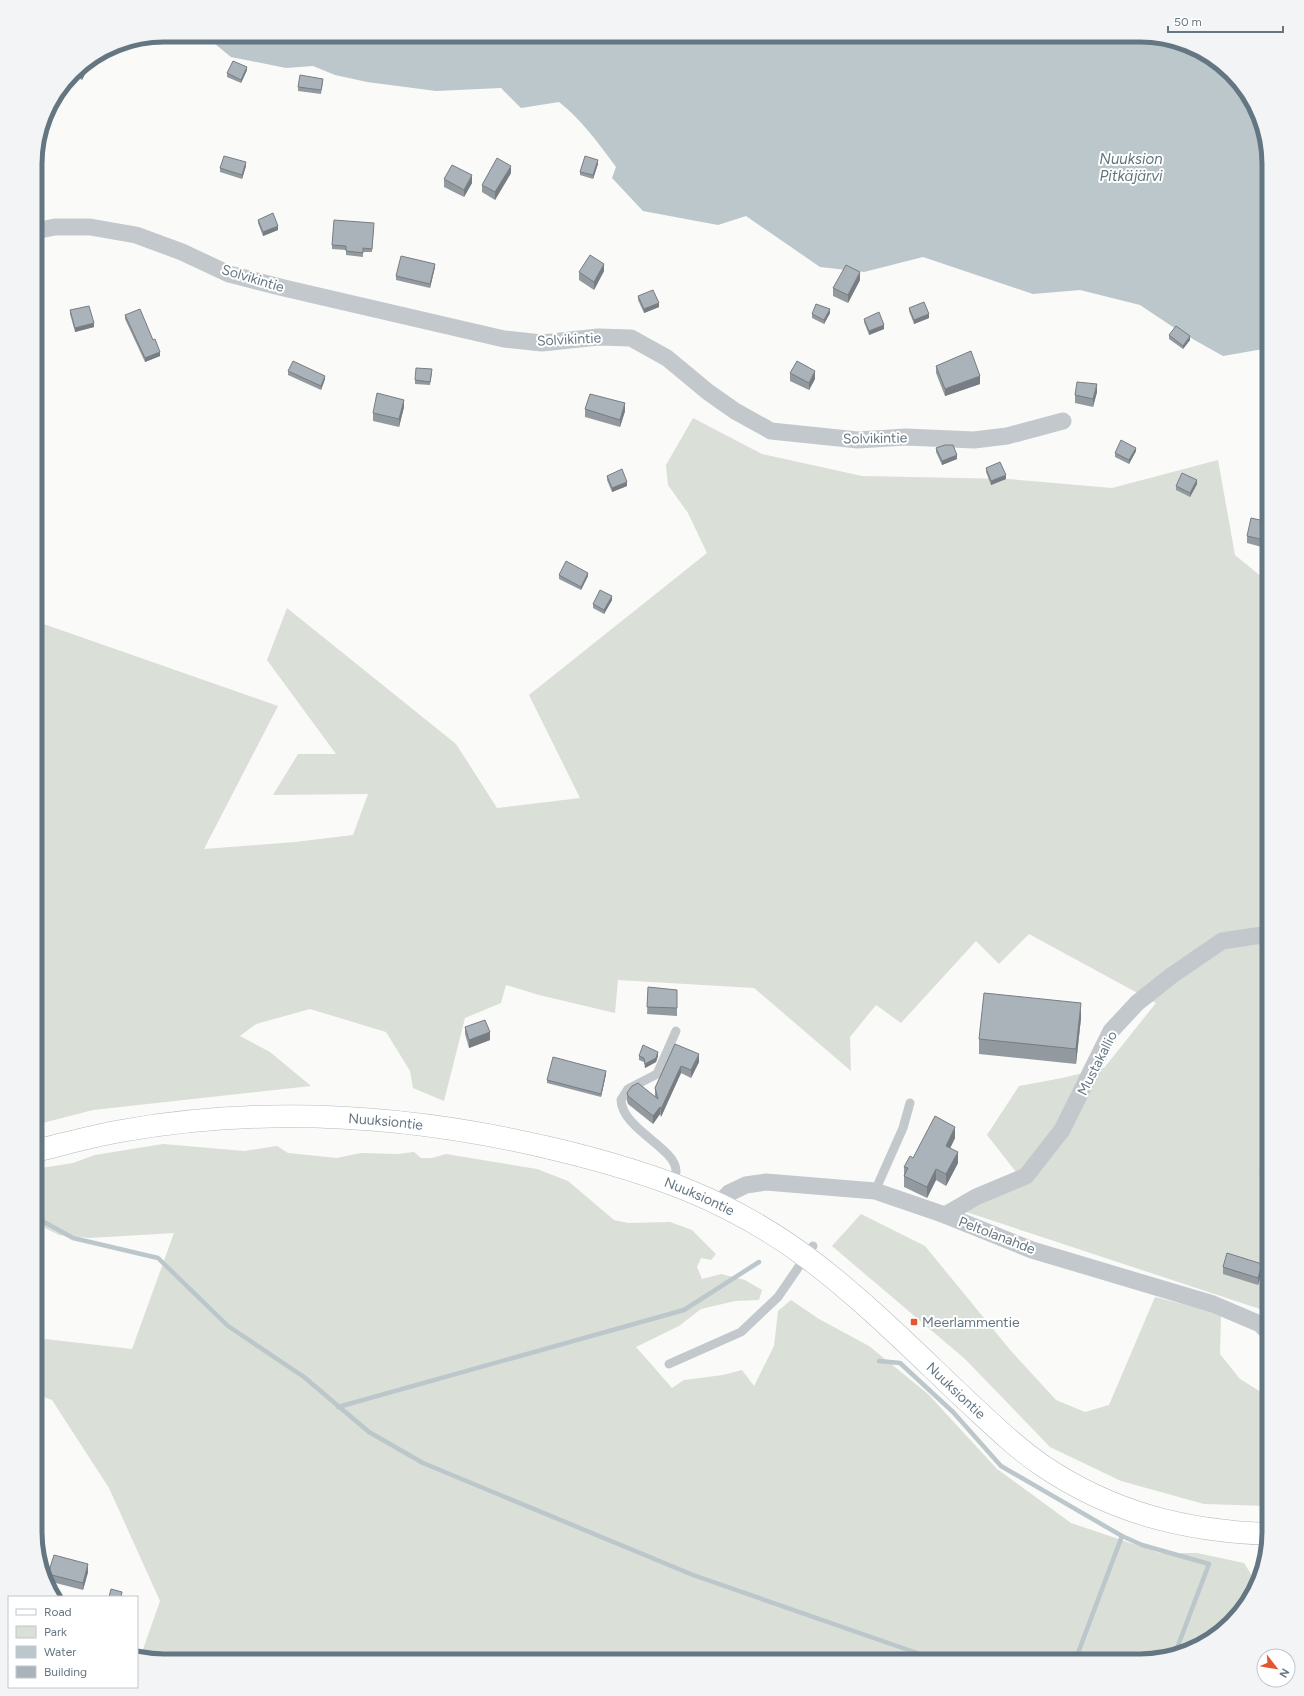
<svg xmlns="http://www.w3.org/2000/svg" width="1304" height="1696" viewBox="0 0 1304 1696" font-family="Figtree,sans-serif">
<style>
.green{fill:#dadfd7}
.water{fill:#bbc7cb}
.lines{fill:none;stroke-linecap:round;stroke-linejoin:round}
.stream{stroke:#bbc7cb;stroke-width:4.5}
.secondary-casing{stroke:#b3babf;stroke-width:23}
.lane{stroke:#c3c8cc;stroke-width:9}
.street{stroke:#c3c8cc;stroke-width:17}
.secondary{stroke:#fff;stroke-width:22}
.wall{fill:#929a9f}
.shaded-wall{fill:#777d82}
.building{fill:#aab3b9;stroke:#777d82}
.poi-dot{fill:#e4572e;stroke:#fff;stroke-width:1.5}
.labels{text-anchor:middle;stroke-width:4;stroke-linejoin:round;paint-order:stroke}
.street-label{font-size:14px;fill:#657683;stroke:#fff}
.poi-label{font-size:14px;fill:#657683;stroke:#fff;text-anchor:start}
.water-label{font-size:15px;font-style:italic;fill:#60757c;stroke:#fff}
.rim{fill:none;stroke:#657683;stroke-width:5}
</style>
<rect width="100%" height="100%" fill="#fafaf8"/>
<g class="green">
<path d="M693,418L762,454L862,476L1008,479L1112,488L1218,460L1235,555L1269,583V1312L948,1206L1016,1172L987,1135L1019,1086L1062,1078L1104,1068L1156,1003L1029,934L999,964L976,941L901,1023L876,1005L850,1037L851,1071L754,988L618,980L615,1013L539,995L506,985L501,1003L465,1018L444,1101L413,1088L410,1071L386,1032L310,1009L256,1024L240,1036L270,1052L311,1086L93,1110L35,1125V621L278,706L204,849L295,842L353,835L368,794L273,795L298,754H336L267,660L287,608L456,744L497,808L580,798L529,695L707,553L688,513L668,485L666,465Z"/>
<path d="M163,1144L244,1151L277,1146L288,1153L337,1158L361,1153L397,1154L414,1152L421,1158H432L446,1154L537,1169L568,1181L614,1220L628,1223L670,1222L692,1230L716,1254L711,1260L701,1258L697,1267L702,1279L721,1274L745,1280L762,1290L759,1300L735,1301L701,1309L679,1326L636,1347L672,1388L684,1380L723,1375L742,1370L754,1386L774,1346L778,1311L791,1300L819,1319L869,1346L928,1394L997,1469L1071,1523L1160,1553H1197L1244,1563L1256,1582L1252,1596L1211,1639L1174,1657L1140,1661H164L141,1655L160,1601L109,1488L52,1400L35,1394V1372L45,1339L132,1349L174,1233L90,1238L59,1235L35,1223V1169L73,1163L95,1155Z"/>
<path d="M861,1214L925,1246L1011,1351L1056,1400L1085,1412L1109,1405L1155,1297L1221,1314L1220,1354L1240,1379L1269,1397V1506L1204,1504L1121,1481L1050,1447L965,1359L832,1246Z"/>
</g>
<path class="water" d="M204,35H1148L1204,52L1247,93L1265,130L1269,164V348L1223,356L1182,333L1140,305L1080,290L1033,294L923,257L864,272L820,267L746,216L718,225L643,211L612,178L616,167C599,144 582,120 559,102L521,108L501,88L436,91L367,82L335,75L313,66L286,68L231,57Z"/>
<g class="lines">
<g class="stream">
<path d="M35,1217L73,1238L158,1258L228,1326L304,1377L369,1432L423,1463L693,1575L940,1661"/>
<path d="M879,1361L900,1363L953,1412L1001,1466L1122,1536L1142,1545L1209,1564L1174,1656"/>
<path d="M338,1407L684,1310L759,1262"/>
<path d="M1075,1661L1122,1536"/>
</g>
<g class="secondary-casing">
<g id="secondary">
<path id="s1" d="M35,1151C64,1144 92,1136 121,1131C266,1105 412,1115 554,1149C650,1172 729,1199 809,1259C865,1301 915,1352 966,1400C991,1423 1015,1447 1043,1466C1113,1513 1185,1531 1269,1534"/>
</g>
</g>
<g class="lane">
<path d="M673,1183C674,1180 676,1175 676,1171C676,1148 622,1129 621,1100L628,1089L657,1074L676,1031"/>
<path d="M875,1191L903,1128L910,1103"/>
<path d="M669,1364L741,1332L778,1297L813,1246"/>
</g>
<g class="street">
<path d="M35,231L55,227H90L136,235L182,252L229,274L284,288L504,339L542,343L598,337L631,338L667,358L708,392L735,411L771,431L858,440L906,437L974,440L1007,436L1063,421"/>
<path d="M720,1203L729,1193L746,1185L766,1182L875,1191L945,1215L1032,1250L1213,1304L1260,1324L1269,1333"/>
<path d="M945,1215L976,1197L1026,1176L1062,1130L1111,1031L1137,1003L1171,976L1222,941L1269,934"/>
</g>
<use href="#secondary" class="secondary"/>
</g>
<g class="wall">
<path d="M90,64L82,80L73,75L79,67Z"/>
<path d="M247,70L241,83L227,77V73Z"/>
<path d="M323,82L321,94L298,91V87Z"/>
<path d="M598,164L593,179L580,175V172Z"/>
<path d="M246,166L242,179L220,172V168Z"/>
<path d="M511,173L495,200L482,192V185Z"/>
<path d="M444,179L472,183L464,197L444,187Z"/>
<path d="M258,220L278,230L263,236L258,223Z"/>
<path d="M374,227L372,252H363V257L346,255V250L332,249V245Z"/>
<path d="M435,267L430,288L396,280V276Z"/>
<path d="M604,271L594,290L579,280V272Z"/>
<path d="M860,280L848,303L833,296V288Z"/>
<path d="M638,296L659,307L644,313L638,300Z"/>
<path d="M909,308L929,318L914,324L909,311Z"/>
<path d="M70,310L94,327L75,332L70,314Z"/>
<path d="M830,313L824,324L812,318V314Z"/>
<path d="M125,315L160,356L145,362L125,319Z"/>
<path d="M864,319L884,329L869,335L864,322Z"/>
<path d="M1169,335L1190,340L1183,349L1169,339Z"/>
<path d="M936,366L980,384L945,396L936,373Z"/>
<path d="M288,371L325,379L321,390L288,375Z"/>
<path d="M432,373L430,385L415,384V380Z"/>
<path d="M790,373L815,379L809,390L790,381Z"/>
<path d="M1097,392L1093,407L1075,403V395Z"/>
<path d="M404,407L399,427L373,421V413Z"/>
<path d="M585,409L625,411L620,427L585,417Z"/>
<path d="M936,448L957,459L942,465L936,452Z"/>
<path d="M1136,451L1129,464L1115,457V453Z"/>
<path d="M986,468L1006,479L991,485L986,472Z"/>
<path d="M607,476L627,486L612,492L607,480Z"/>
<path d="M1197,484L1190,497L1176,490V486Z"/>
<path d="M1269,522V549L1247,543V536Z"/>
<path d="M559,575L588,576L581,590L559,579Z"/>
<path d="M612,600L604,614L593,608V604Z"/>
<path d="M648,987L677,990V1016L647,1014Z"/>
<path d="M1081,1018L1076,1064L979,1054V1039Z"/>
<path d="M465,1027L490,1040L469,1048L465,1034Z"/>
<path d="M675,1044L699,1062L691,1078L681,1073L661,1117L660,1114L653,1124L628,1104L627,1101V1093L655,1097V1088Z"/>
<path d="M639,1056H658L656,1062L645,1068L644,1062L639,1060Z"/>
<path d="M606,1074L601,1097L547,1083V1080Z"/>
<path d="M955,1138L950,1148L958,1163L946,1186L936,1180L927,1198L904,1187V1167L913,1158Z"/>
<path d="M1269,1144V1181L1260,1178V1171Z"/>
<path d="M1223,1267L1262,1271L1258,1285L1223,1274Z"/>
<path d="M88,1572L83,1590L48,1581V1574Z"/>
</g>
<g class="shaded-wall">
<path d="M90,61V64L82,80V76Z"/>
<path d="M247,67V70L241,83V80Z"/>
<path d="M598,160V164L593,179V175Z"/>
<path d="M246,162V166L242,179V175Z"/>
<path d="M511,166V173L495,200V192Z"/>
<path d="M472,175V183L464,197V190Z"/>
<path d="M278,226V230L263,236V232Z"/>
<path d="M435,264V267L430,288V284Z"/>
<path d="M604,264V271L594,290V282Z"/>
<path d="M860,272V280L848,303V295Z"/>
<path d="M659,303V307L644,313V309Z"/>
<path d="M830,309V313L824,324V320Z"/>
<path d="M929,314V318L914,324V320Z"/>
<path d="M94,323V327L75,332V328Z"/>
<path d="M884,325V329L869,335V331Z"/>
<path d="M1190,336V340L1183,349V346Z"/>
<path d="M160,352V356L145,362V358Z"/>
<path d="M815,371V379L809,390V383Z"/>
<path d="M325,376V379L321,390V386Z"/>
<path d="M980,376V384L945,396V389Z"/>
<path d="M1097,384V392L1093,407V399Z"/>
<path d="M404,400V407L399,427V419Z"/>
<path d="M625,403V411L620,427V420Z"/>
<path d="M1136,448V451L1129,464V460Z"/>
<path d="M957,455V459L942,465V461Z"/>
<path d="M1006,475V479L991,485V481Z"/>
<path d="M1197,480V484L1190,497V493Z"/>
<path d="M627,482V486L612,492V488Z"/>
<path d="M588,573V576L581,590V587Z"/>
<path d="M612,596V600L604,614V610Z"/>
<path d="M1081,1003V1018L1076,1064V1049Z"/>
<path d="M490,1032V1040L469,1048V1040Z"/>
<path d="M658,1052V1056L656,1062L645,1068V1064Z"/>
<path d="M699,1054V1062L691,1078V1070Z"/>
<path d="M681,1066V1073L661,1117V1109Z"/>
<path d="M606,1071V1074L601,1097V1094Z"/>
<path d="M660,1107V1114L653,1124V1116Z"/>
<path d="M955,1127V1138L946,1157V1146Z"/>
<path d="M958,1152V1163L946,1186V1174Z"/>
<path d="M936,1169V1180L927,1198V1187Z"/>
<path d="M1262,1264V1271L1258,1285V1278Z"/>
<path d="M88,1564V1572L83,1590V1583Z"/>
</g>
<g class="building">
<path d="M89,61L82,76L75,72L79,67Z"/>
<path d="M233,61L247,67L241,80L227,73Z"/>
<path d="M300,75L323,79L321,90L298,87Z"/>
<path d="M224,156L246,162L242,175L220,168Z"/>
<path d="M585,156L598,160L593,175L580,172Z"/>
<path d="M497,158L511,166L495,192L482,185Z"/>
<path d="M452,165L472,175L464,190L444,179Z"/>
<path d="M273,213L278,226L263,232L258,220Z"/>
<path d="M334,220L374,223L372,249L363,248V253L346,251V246L332,245Z"/>
<path d="M590,255L604,264L594,282L579,272Z"/>
<path d="M401,256L435,264L430,284L396,276Z"/>
<path d="M846,265L860,272L848,295L833,288Z"/>
<path d="M653,290L659,303L644,309L638,296Z"/>
<path d="M924,302L929,314L914,320L909,308Z"/>
<path d="M816,304L830,309L824,320L812,314Z"/>
<path d="M89,306L94,323L75,328L70,310Z"/>
<path d="M140,309L153,340L155,339L160,352L145,358L125,315Z"/>
<path d="M879,312L884,325L869,331L864,319Z"/>
<path d="M1176,326L1190,336L1183,346L1169,335Z"/>
<path d="M971,351L980,376L945,389L936,366Z"/>
<path d="M293,361L325,376L321,386L288,371Z"/>
<path d="M797,361L815,371L809,383L790,373Z"/>
<path d="M416,368L432,369L430,382L415,380Z"/>
<path d="M1077,382L1097,384L1093,399L1075,395Z"/>
<path d="M377,393L404,400L399,419L373,413Z"/>
<path d="M590,394L625,403L620,420L585,409Z"/>
<path d="M1121,440L1136,448L1129,460L1115,453Z"/>
<path d="M945,445H953L957,455L942,461L936,448Z"/>
<path d="M1000,462L1006,475L991,481L986,468Z"/>
<path d="M622,469L627,482L612,488L607,476Z"/>
<path d="M1182,473L1197,480L1190,493L1176,486Z"/>
<path d="M1251,518L1269,522V541L1247,536Z"/>
<path d="M566,561L588,573L581,587L559,575Z"/>
<path d="M600,590L612,596L604,610L593,604Z"/>
<path d="M648,987L677,990V1008L647,1007Z"/>
<path d="M984,993L1081,1003L1076,1049L979,1039Z"/>
<path d="M485,1020L490,1032L469,1040L465,1027Z"/>
<path d="M675,1044L699,1054L691,1070L681,1066L661,1109L660,1107L653,1116L628,1096L627,1093L632,1086L638,1083L658,1099L655,1088Z"/>
<path d="M643,1045L658,1052L656,1058L645,1064L644,1058L639,1056Z"/>
<path d="M553,1057L606,1071L601,1094L547,1080Z"/>
<path d="M935,1116L955,1127L946,1146L958,1152L946,1174L936,1169L927,1187L904,1176L908,1168L904,1167L910,1156L913,1158Z"/>
<path d="M1268,1144H1269V1173L1260,1171Z"/>
<path d="M1227,1253L1262,1264L1258,1278L1223,1267Z"/>
<path d="M54,1555L88,1564L83,1583L48,1574Z"/>
<path d="M111,1589L122,1592L121,1597H109Z"/>
</g>
<rect class="poi-dot" x="910" y="1318" width="8" height="8" rx="2"/>
<g class="labels">
<g class="street-label">
<text transform="translate(253 278) rotate(17)" y="5">Solvikintie</text>
<text transform="translate(569 339) rotate(-3)" y="5">Solvikintie</text>
<text transform="translate(875 438) rotate(-1)" y="5">Solvikintie</text>
<text transform="translate(1097 1063) rotate(-63)" y="5">Mustakallio</text>
<text dy="5" stroke="none"><textPath href="#s1" startOffset="354">Nuuksiontie</textPath></text>
<text dy="5" stroke="none"><textPath href="#s1" startOffset="678">Nuuksiontie</textPath></text>
<text transform="translate(997 1235) rotate(21)" y="5">Peltolanahde</text>
<text dy="5" stroke="none"><textPath href="#s1" startOffset="1002">Nuuksiontie</textPath></text>
</g>
<g class="poi-label">
<text x="922" y="1327">Meerlammentie</text>
</g>
<g class="water-label">
<text x="1131" y="164">Nuuksion<tspan x="1131" dy="17">Pitkäjärvi</tspan></text>
</g>
</g>
<path d="M0 0H1304V1696H0ZM164 42H1140A122 122 0 0 1 1262 164V1532A122 122 0 0 1 1140 1654H164A122 122 0 0 1 42 1532V164A122 122 0 0 1 164 42Z" fill="#f3f4f5" fill-rule="evenodd"/>
<path class="rim" d="M164 42H1140A122 122 0 0 1 1262 164V1532A122 122 0 0 1 1140 1654H164A122 122 0 0 1 42 1532V164A122 122 0 0 1 164 42Z"/>
<rect x="8" y="1596" width="130" height="92" fill="#ffffff" stroke="#c1c8cd"/>
<rect x="16" y="1609" width="20" height="6" fill="#ffffff" stroke="#c1c8cd"/>
<text x="44" y="1616" font-size="12" fill="#657683">Road</text>
<rect x="16" y="1626" width="20" height="12" fill="#dadfd7" stroke="#c1c8cd"/>
<text x="44" y="1636" font-size="12" fill="#657683">Park</text>
<rect x="16" y="1646" width="20" height="12" fill="#bbc7cb" stroke="#c1c8cd"/>
<text x="44" y="1656" font-size="12" fill="#657683">Water</text>
<rect x="16" y="1666" width="20" height="12" fill="#aab3b9" stroke="#c1c8cd"/>
<text x="44" y="1676" font-size="12" fill="#657683">Building</text>
<g transform="translate(1276 1668) rotate(121)"><circle r="19" fill="#ffffff" stroke="#c1c8cd"/>
<path d="M0-3L7 15L0 10L-7 15Z" fill="#e4572e"/>
<text y="-6" font-size="11" font-weight="bold" text-anchor="middle" fill="#657683">N</text>
</g>
<path d="M1168 26v6h115v-6" fill="none" stroke="#657683" stroke-width="2"/>
<text x="1174" y="26" font-size="12" fill="#657683" stroke="#ffffff" stroke-width="3" paint-order="stroke">50 m</text>
</svg>
